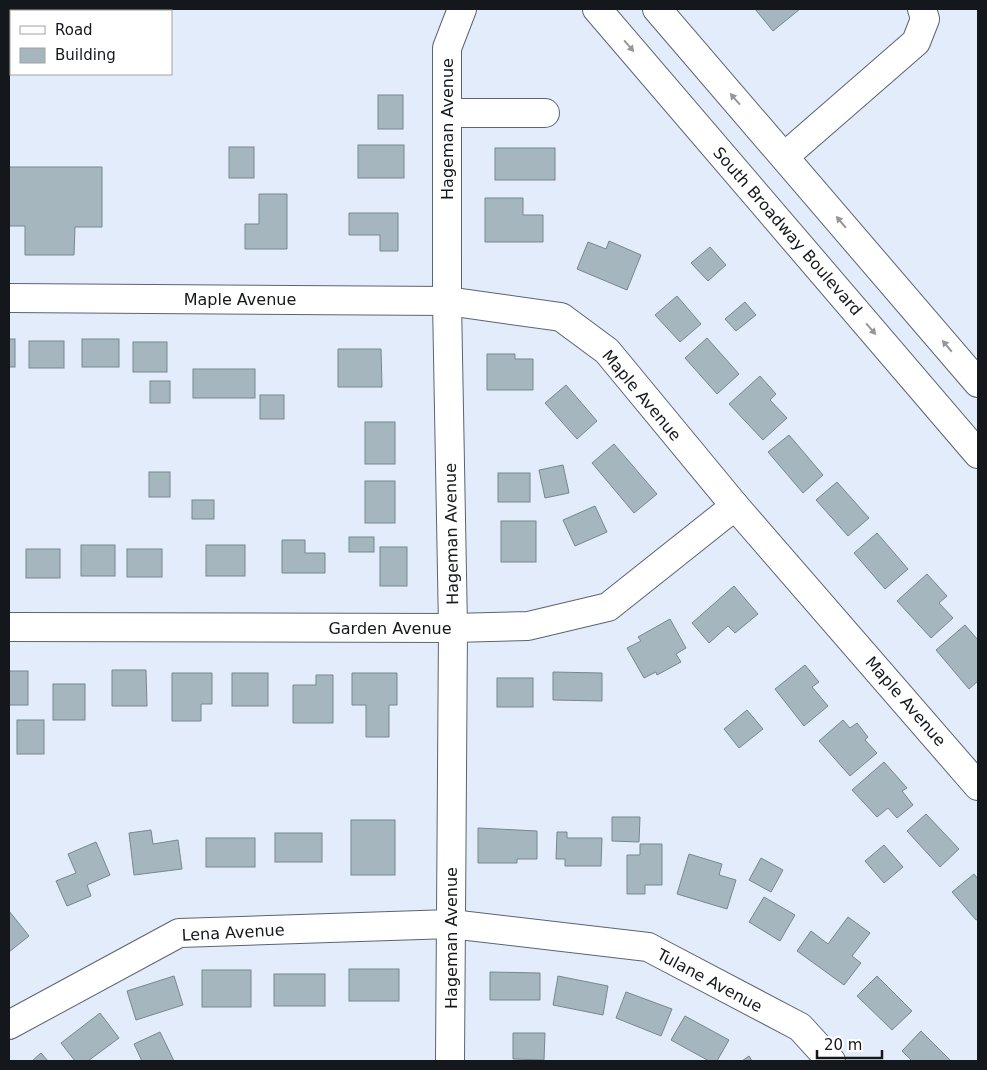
<svg xmlns="http://www.w3.org/2000/svg" width="987" height="1070" viewBox="0 0 987 1070" font-family="'DejaVu Sans',sans-serif">
<style>
.building{fill:#a5b6be;stroke:#77878f}
.lines{fill:none;stroke-linecap:round;stroke-linejoin:round}
.minor-casing{stroke:#5c6470;stroke-width:30}
.major-casing{stroke:#5c6470;stroke-width:30}
.minor{stroke:#fff;stroke-width:28}
.major{stroke:#fff;stroke-width:28}
.oneway{fill:#959799}
.labels{text-anchor:middle;stroke-width:4;stroke-linejoin:round;paint-order:stroke}
.street-label{font-size:16px;fill:#14171c;stroke:#fff}
</style>
<rect width="100%" height="100%" fill="#e3ecfa"/>
<g class="building">
<path d="M755,9H800L773,31Z"/>
<rect x="378" y="95" width="25" height="34"/>
<rect x="358" y="145" width="46" height="33"/>
<rect x="229" y="147" width="25" height="31"/>
<rect x="495" y="148" width="60" height="32"/>
<path d="M9,167H102V227H75L74,255H25V226H9Z"/>
<path d="M259,194H287V249H245V224H259Z"/>
<path d="M485,198H523V215H543V242H485Z"/>
<path d="M349,213H398V251H380V235H349Z"/>
<path d="M609,241L641,255L627,290L577,269L588,242L606,249Z"/>
<path d="M710,247L726,265L708,281L691,263Z"/>
<path d="M677,296L701,324L680,342L655,315Z"/>
<path d="M745,302L756,315L736,331L725,319Z"/>
<path d="M707,338L739,374L717,394L685,358Z"/>
<rect x="9" y="339" width="6" height="28"/>
<rect x="82" y="339" width="37" height="28"/>
<rect x="29" y="341" width="35" height="27"/>
<rect x="133" y="342" width="34" height="30"/>
<path d="M338,349H381L382,387H338Z"/>
<path d="M487,354H515V359H533V390H487Z"/>
<rect x="193" y="369" width="62" height="29"/>
<path d="M760,376L776,394L770,400L787,418L763,440L729,404Z"/>
<rect x="150" y="381" width="20" height="22"/>
<path d="M566,385L597,421L577,439L545,403Z"/>
<rect x="260" y="395" width="24" height="24"/>
<rect x="365" y="422" width="30" height="42"/>
<path d="M789,435L823,475L803,493L768,452Z"/>
<path d="M614,444L657,494L634,513L592,463Z"/>
<path d="M563,465L569,493L545,498L539,470Z"/>
<rect x="149" y="472" width="21" height="25"/>
<rect x="498" y="473" width="32" height="29"/>
<rect x="365" y="481" width="30" height="42"/>
<path d="M837,482L869,518L848,536L816,500Z"/>
<rect x="192" y="500" width="22" height="19"/>
<path d="M595,506L607,532L575,546L563,520Z"/>
<rect x="501" y="521" width="35" height="41"/>
<path d="M877,533L908,569L885,589L854,553Z"/>
<rect x="349" y="537" width="25" height="15"/>
<path d="M282,540H305V553H325V573H282Z"/>
<rect x="81" y="545" width="34" height="31"/>
<rect x="206" y="545" width="39" height="31"/>
<rect x="380" y="547" width="27" height="39"/>
<rect x="26" y="549" width="34" height="29"/>
<rect x="127" y="549" width="35" height="28"/>
<path d="M927,574L947,596L939,603L953,618L931,638L897,601Z"/>
<path d="M734,586L758,614L735,633L728,626L709,643L692,623Z"/>
<path d="M670,619L686,648L676,654L681,662L657,675L656,672L644,678L627,648L641,641L638,637Z"/>
<path d="M965,625L978,640V681L969,689L936,650Z"/>
<path d="M805,665L819,682L812,687L828,706L804,726L775,689Z"/>
<path d="M112,670H146L147,706H112Z"/>
<rect x="9" y="671" width="19" height="34"/>
<path d="M553,672L602,673V701L553,700Z"/>
<path d="M172,673H212V704H201V721H172Z"/>
<rect x="232" y="673" width="36" height="33"/>
<path d="M352,673H397V705H389V737H366V705H352Z"/>
<path d="M316,675H333V723H293V685H316Z"/>
<rect x="497" y="678" width="36" height="29"/>
<rect x="53" y="684" width="32" height="36"/>
<path d="M747,710L763,729L739,748L724,729Z"/>
<rect x="17" y="720" width="27" height="34"/>
<path d="M843,720L850,728L857,723L868,737L865,740L877,753L850,776L819,741Z"/>
<path d="M884,762L907,788L902,791L913,805L897,818L888,808L877,817L852,790Z"/>
<path d="M926,814L959,849L940,867L907,831Z"/>
<path d="M612,817H640L639,842L612,841Z"/>
<rect x="351" y="820" width="44" height="55"/>
<path d="M478,828L537,831V859H517V863H478Z"/>
<path d="M151,830L153,844L178,840L182,869L134,875L129,833Z"/>
<path d="M557,832H567V838H602L601,866H565V859H556Z"/>
<rect x="275" y="833" width="47" height="29"/>
<rect x="206" y="838" width="49" height="29"/>
<path d="M96,842L110,875L87,885L91,896L67,906L56,881L76,873L68,854Z"/>
<path d="M640,844H662V885H645V894H627V855H640Z"/>
<path d="M884,845L903,867L884,883L865,861Z"/>
<path d="M689,854L722,864L719,875L736,880L727,909L677,894Z"/>
<path d="M761,858L783,870L771,892L749,880Z"/>
<path d="M974,874L978,879V919L976,920L952,892Z"/>
<path d="M764,897L795,915L780,941L749,922Z"/>
<path d="M9,911L29,936L9,952Z"/>
<path d="M848,917L870,933L852,956L861,963L844,985L797,951L811,931L828,944Z"/>
<rect x="349" y="969" width="50" height="32"/>
<rect x="202" y="970" width="49" height="37"/>
<path d="M490,972L540,973V1000H490Z"/>
<rect x="274" y="974" width="51" height="32"/>
<path d="M174,976L183,1005L136,1020L127,991Z"/>
<path d="M558,976L608,986L603,1015L553,1005Z"/>
<path d="M877,976L912,1011L892,1030L857,996Z"/>
<path d="M626,992L672,1009L661,1036L616,1018Z"/>
<path d="M100,1013L119,1038L88,1061H75L61,1043Z"/>
<path d="M685,1016L729,1040L717,1061H709L671,1040Z"/>
<path d="M921,1031L951,1061H912L902,1051Z"/>
<path d="M160,1032L174,1061H142L134,1044Z"/>
<path d="M513,1033H545L544,1060L513,1059Z"/>
<path d="M41,1053L48,1061H32Z"/>
<path d="M749,1056L752,1061H742Z"/>
</g>
<g class="lines">
<g class="minor-casing">
<g id="minor">
<path d="M447,113H545"/>
<path d="M785,156L916,42L925,19L922,9"/>
<path d="M9,298L447,301L561,317L607,351L735,506L978,786"/>
<path d="M9,627L453,628L528,626L608,607L735,506"/>
<path d="M9,1025L179,933L451,924L648,947L800,1027L831,1061"/>
<path d="M450,1061L453,628L447,301V48L462,9"/>
</g>
</g>
<g class="major-casing">
<g id="major">
<path d="M597,9L978,454"/>
<path d="M657,9L978,383"/>
</g>
</g>
<use href="#minor" class="minor"/>
<use href="#major" class="major"/>
</g>
<defs><path id="oneway-solid" d="M-6-.8H1V-3.2L6.5 0L1 3.2V.8H-6Z" transform="scale(1.25)"/></defs>
<g class="oneway">
<use href="#oneway-solid" transform="translate(629 46) rotate(49)"/>
<use href="#oneway-solid" transform="translate(735 99) rotate(-131)"/>
<use href="#oneway-solid" transform="translate(841 222) rotate(-130)"/>
<use href="#oneway-solid" transform="translate(871 329) rotate(49)"/>
<use href="#oneway-solid" transform="translate(947 346) rotate(-130)"/>
</g>
<g class="labels">
<g class="street-label">
<text transform="translate(447 129) rotate(-90)" y="6">Hageman Avenue</text>
<text transform="translate(788 231) rotate(49)" y="6">South Broadway Boulevard</text>
<text x="240" y="305">Maple Avenue</text>
<text transform="translate(642 395) rotate(50)" y="6">Maple Avenue</text>
<text transform="translate(451 534) rotate(-91)" y="6">Hageman Avenue</text>
<text x="390" y="634">Garden Avenue</text>
<text transform="translate(906 701) rotate(49)" y="6">Maple Avenue</text>
<text transform="translate(233 932) rotate(-3)" y="6">Lena Avenue</text>
<text transform="translate(451 938) rotate(-90)" y="6">Hageman Avenue</text>
<text transform="translate(710 980) rotate(28)" y="6">Tulane Avenue</text>
</g>
</g>
<rect width="987" height="1070" fill="none" stroke="#14171c" stroke-width="20"/>
<rect x="10" y="10" width="162" height="65" fill="#ffffff" stroke="#a1a2a4"/>
<rect x="20" y="26" width="25" height="8" fill="#ffffff" stroke="#a1a2a4"/>
<text x="55" y="35" font-size="15" fill="#14171c">Road</text>
<rect x="20" y="48" width="25" height="15" fill="#a5b6be" stroke="#a1a2a4"/>
<text x="55" y="60" font-size="15" fill="#14171c">Building</text>
<path d="M817 1050v8h65v-8" fill="none" stroke="#14171c" stroke-width="2.5"/>
<text x="824" y="1050" font-size="15" fill="#14171c" stroke="#ffffff" stroke-width="4" paint-order="stroke">20 m</text>
</svg>
